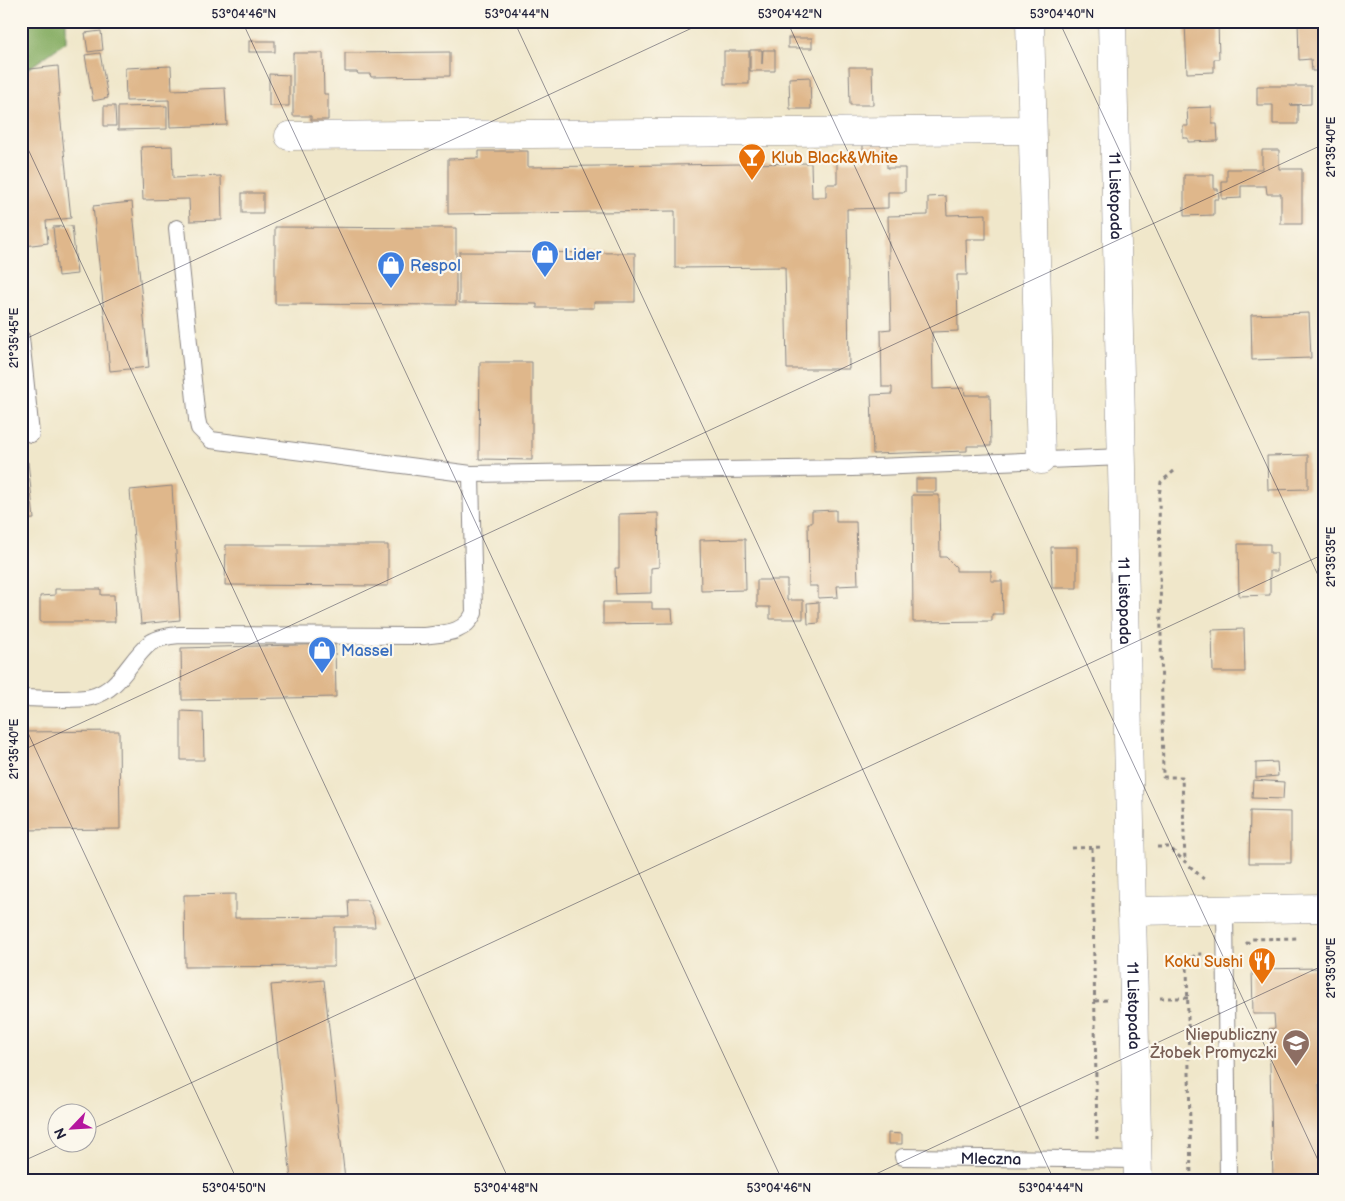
<svg xmlns="http://www.w3.org/2000/svg" width="1345" height="1201" viewBox="0 0 1345 1201" font-family="'Balsamiq Sans',sans-serif">
<style>
.forest{fill:#86ad63;stroke:#54684f}
.building{fill:#dfb78b}
.lines{fill:none;stroke-linecap:round;stroke-linejoin:round}
.service-casing{stroke:#898482;stroke-width:18}
.minor-casing{stroke:#898482;stroke-width:29}
.secondary-casing{stroke:#898482;stroke-width:29}
.path{stroke:#898482;stroke-width:3;stroke-dasharray:4 4;stroke-linecap:butt}
.service{stroke:#fff;stroke-width:16}
.minor{stroke:#fff;stroke-width:28}
.secondary{stroke:#fff;stroke-width:28}
.ticks{fill:none;stroke:#22223b;stroke-width:1;stroke-opacity:0.45}
.labels{text-anchor:middle;stroke-width:4.5;stroke-linejoin:round;paint-order:stroke}
.food-label{font-size:16px;fill:#c56008;stroke:#fbf7ec;text-anchor:start}
.street-label{font-size:16px;fill:#22223b;stroke:#fbf7ec}
.shop-label{font-size:16px;fill:#366cbe;stroke:#fbf7ec;text-anchor:start}
.education-label{font-size:16px;fill:#785e54;stroke:#fbf7ec;text-anchor:end}
.neatline{fill:none;stroke:#22223b;stroke-width:2}
.ticks-label{font-size:12px;text-anchor:middle;fill:#22223b}
</style>
<rect width="100%" height="100%" fill="#fbf7ec"/>
<filter id="ink" filterUnits="userSpaceOnUse"><feTurbulence type="fractalNoise" baseFrequency=".02" numOctaves="2"/><feDisplacementMap in="SourceGraphic" scale="10" xChannelSelector="R" yChannelSelector="G"/><feConvolveMatrix kernelMatrix="1 2 1 2 8 2 1 2 1" color-interpolation-filters="sRGB"/></filter>
<filter id="wash" filterUnits="userSpaceOnUse"><feTurbulence type="fractalNoise" baseFrequency=".0096" numOctaves="4" result="noise"/><feDisplacementMap in="SourceGraphic" scale="20" xChannelSelector="R" yChannelSelector="G"/><feGaussianBlur stdDeviation="1.12" result="paint"/><feColorMatrix in="noise" values="0 0 0 0 0 0 0 0 0 0 0 0 0 0 0 0 0 1.4 0 .05"/><feComposite in="paint" operator="in"/></filter>
<g filter="url(#wash)">
<rect width="100%" height="100%" fill="#f0e7ca"/>
<path class="forest" d="M21,21H66V42L25,71H21Z"/>
<g id="blocks">
<g class="building">
<path d="M1185,21H1218L1219,59H1214V72L1187,73Z"/>
<path d="M1298,21H1324V71H1312L1311,59L1299,60Z"/>
<path d="M101,31L103,50L88,52L85,33Z"/>
<rect x="788" y="38" width="24" height="10"/>
<rect x="249" y="41" width="26" height="11"/>
<path d="M750,50H762V64L763,50H775V71H750Z"/>
<rect x="724" y="51" width="25" height="33"/>
<path d="M450,52V76L371,77L370,74H358L357,72H345V53Z"/>
<path d="M100,53L108,98L93,101L85,55Z"/>
<path d="M293,53H323L324,94H328V120H311V116H293Z"/>
<path d="M58,66L60,94H58L71,218L46,221L48,243L24,246L21,218V70Z"/>
<path d="M171,66L172,90L225,88L227,125L170,127L169,100L126,101L125,68Z"/>
<path d="M849,67H872L873,105H850Z"/>
<path d="M269,74L289,75V106H269Z"/>
<path d="M810,77L811,109H790L789,78Z"/>
<path d="M1257,86H1311V104L1290,105H1298V124H1273V105H1257Z"/>
<path d="M104,106H115L116,126H104Z"/>
<path d="M167,106V129L118,130V107Z"/>
<path d="M1212,107V124H1217L1218,141L1188,142V138H1183V126H1188L1187,108Z"/>
<path d="M863,144H887V168H905V192H888V208L847,209L849,369H787L785,267L675,268V211L448,214V159L479,158V151H528V167L811,163L812,197H826V184H837V161H863Z"/>
<path d="M172,146L173,178L221,176L222,220L190,221L189,199L143,200L141,147Z"/>
<path d="M1262,150H1279V169H1302V224H1281V194H1267L1266,186H1241V198L1222,199V181H1227V169H1262Z"/>
<path d="M1184,175H1214V189H1218L1219,199H1214V215L1184,216Z"/>
<rect x="242" y="193" width="21" height="20"/>
<path d="M946,196L947,215L986,214V239H966L967,275H957L958,331L932,332L933,389L964,388L965,395H990L991,446H967V451L873,454L871,395L892,394V387H882L881,330L891,329L888,216L928,215V197Z"/>
<path d="M132,202L149,367L110,371L93,206Z"/>
<path d="M72,226L77,274L58,276L53,227Z"/>
<path d="M275,227L456,228V305L275,304Z"/>
<path d="M459,252L635,253V302H594V308H537V304L459,303Z"/>
<path d="M1309,313L1311,358L1252,360L1251,315Z"/>
<path d="M480,362H532V460L479,459Z"/>
<path d="M1308,455V489L1268,490L1267,456Z"/>
<path d="M21,462H28L34,519L21,520Z"/>
<rect x="916" y="479" width="20" height="13"/>
<path d="M172,486L180,620L141,624L130,490Z"/>
<path d="M912,495H939L940,557H946L956,567V571H991V581H1002L1003,614H992V621L913,622Z"/>
<path d="M836,510V522H856L858,585L837,586L838,597L818,598V586H809L808,523H812V511Z"/>
<path d="M658,513L659,567L651,568V593L616,594L615,568H619V514Z"/>
<path d="M745,539L746,590L701,591L700,540Z"/>
<path d="M1238,544H1270V553H1277V571H1270V595L1239,596Z"/>
<path d="M226,545H388V586L225,585Z"/>
<path d="M1051,547H1077V588H1052Z"/>
<path d="M757,580H787V600H803V619H770V607H757Z"/>
<path d="M55,589H101V595H114L115,622H40V596L55,595Z"/>
<path d="M603,602H652V609H672L673,623L603,624Z"/>
<path d="M819,602V623L808,624L807,603Z"/>
<path d="M1244,629L1245,672H1213L1212,630Z"/>
<path d="M335,644L336,697L182,700L181,648Z"/>
<path d="M181,711L203,712L204,760H181Z"/>
<path d="M119,731L120,829L21,830V732Z"/>
<path d="M1277,762L1278,776L1256,778V763Z"/>
<path d="M1253,780L1284,782L1283,799L1252,798Z"/>
<path d="M1250,811L1291,812V863H1249Z"/>
<path d="M235,894V918L349,917L348,900H367L374,917L375,927H334V966L185,967L184,895Z"/>
<path d="M1324,968V1006H1319V1039H1324V1084H1319L1320,1106H1324V1180H1273L1269,1029L1275,1028L1274,1014H1253L1252,969Z"/>
<path d="M324,980L345,1180H291L271,985Z"/>
<path d="M888,1133L902,1134V1144H888Z"/>
</g>
</g>
</g>
<g filter="url(#ink)">
<use href="#blocks" fill-opacity="0" stroke="#898482" stroke-width="1"/>
<g class="lines">
<g class="service-casing">
<g id="service">
<path d="M177,228L197,419L199,428L211,440L471,474L852,468L1123,457"/>
<path d="M21,338L31,434"/>
<path d="M21,698C38,698 76,701 91,697C120,690 129,660 150,643C159,637 170,636 180,635L424,636C445,633 464,634 474,613L471,474"/>
<path d="M1225,910L1228,1180"/>
<path id="s1" d="M903,1157L1138,1160"/>
</g>
</g>
<g class="minor-casing">
<g id="minor">
<path d="M1030,21L1041,460"/>
<path d="M289,136L1032,130"/>
<path d="M1132,911L1324,908"/>
</g>
</g>
<g class="secondary-casing">
<g id="secondary">
<path id="s2" d="M1112,21L1138,1180"/>
</g>
</g>
<g class="path">
<path d="M1174,471L1161,482L1159,496L1163,777H1182L1185,862"/>
<path d="M1157,847H1169L1207,882"/>
<path d="M1072,848L1104,847"/>
<path d="M1092,848L1097,1139"/>
<path d="M1246,944L1252,939L1299,938"/>
<path d="M1160,998H1188"/>
<path d="M1095,1001L1107,1000"/>
<path d="M1191,1180L1187,963L1196,954H1203"/>
</g>
<use href="#service" class="service"/>
<use href="#minor" class="minor"/>
<use href="#secondary" class="secondary"/>
</g>
</g>
<path class="ticks" d="M242,21L782,1180M514,21L1054,1180M787,21L1324,1173M1059,21L1324,588M21,134L509,1180M21,341L707,21M21,718L237,1180M21,751L1324,144M88,1131L1324,554M21,1162L61,1144M863,1180L1324,965"/>
<defs>
<g id="bar-pin" transform="scale(1.4375)"><path d="M0 17L-7.5 6A9.5 9.5 0 1 1 7.5 6Z" fill="#e8710a" stroke="#fbf7ec"/><path d="M-6-5H6L.8 .8V4.5H3.5V6h-7V4.5H-.8V.8Z" fill="#fff"/></g>
<g id="shop-pin" transform="scale(1.4375)"><path d="M0 17L-7.5 6A9.5 9.5 0 1 1 7.5 6Z" fill="#3f7fe0" stroke="#fbf7ec"/><path d="M-5-2.5h2.3a2.7 3.5 0 0 1 5.4 0H5L5.5 6h-11ZM-1.5-2.5h3a1.5 2.3 0 0 0-3 0Z" fill="#fff"/></g>
<g id="restaurant-pin" transform="scale(1.4375)"><path d="M0 17L-7.5 6A9.5 9.5 0 1 1 7.5 6Z" fill="#e8710a" stroke="#fbf7ec"/><path d="M-5-6h1v4h1v-4h1v4h1v-4h1v5L-1.5 .5V6h-2V.5L-5-1ZM5-6V6H3V1.5H1.5Q1.5-4 5-6Z" fill="#fff"/></g>
<g id="school-pin" transform="scale(1.4375)"><path d="M0 17L-7.5 6A9.5 9.5 0 1 1 7.5 6Z" fill="#8d6e63" stroke="#fbf7ec"/><path d="M0-5L7-2L0 1L-7-2ZM-4 1L0 2.5L4 1V4Q0 6-4 4Z" fill="#fff"/></g>
</defs>
<g fill-rule="evenodd">
<use href="#bar-pin" x="752" y="157"/>
<use href="#shop-pin" x="545" y="254"/>
<use href="#shop-pin" x="391" y="265"/>
<use href="#shop-pin" x="322" y="650"/>
<use href="#restaurant-pin" x="1262" y="961"/>
<use href="#school-pin" x="1296" y="1043"/>
</g>
<g class="labels">
<g class="food-label">
<text x="771" y="163">Klub Black&amp;White</text>
<text x="1243" y="967" text-anchor="end">Koku Sushi</text>
</g>
<g class="street-label">
<text dy="6" stroke="none"><textPath href="#s2" startOffset="175">11 Listopada</textPath></text>
<text dy="6" stroke="none"><textPath href="#s2" startOffset="580">11 Listopada</textPath></text>
<text dy="6" stroke="none"><textPath href="#s2" startOffset="985">11 Listopada</textPath></text>
<text dy="6" stroke="none"><textPath href="#s1" startOffset="88">Mleczna</textPath></text>
</g>
<g class="shop-label">
<text x="564" y="260">Lider</text>
<text x="410" y="271">Respol</text>
<text x="341" y="656">Massel</text>
</g>
<g class="education-label">
<text x="1277" y="1040">Niepubliczny<tspan x="1277" dy="18">Żłobek Promyczki</tspan></text>
</g>
</g>
<rect width="1345" height="1201" fill="none" stroke="#fbf7ec" stroke-width="55"/>
<g transform="translate(72 1128) rotate(245)"><circle r="24" fill="#fbf7ec" stroke="#a4a2a5"/>
<path d="M0-4L9 19L0 12L-9 19Z" fill="#b5179e"/>
<text y="-8" font-size="14" font-weight="bold" text-anchor="middle" fill="#22223b">N</text>
</g>
<rect x="28" y="28" width="1290" height="1146" class="neatline"/>
<g class="ticks-label">
<text x="244" y="18">53°04'46"N</text>
<text x="517" y="18">53°04'44"N</text>
<text x="790" y="18">53°04'42"N</text>
<text x="1062" y="18">53°04'40"N</text>
<text transform="translate(1331 147) rotate(-90)" y="4">21°35'40"E</text>
<text transform="translate(14 338) rotate(-90)" y="4">21°35'45"E</text>
<text transform="translate(1331 557) rotate(-90)" y="4">21°35'35"E</text>
<text transform="translate(14 749) rotate(-90)" y="4">21°35'40"E</text>
<text transform="translate(1331 968) rotate(-90)" y="4">21°35'30"E</text>
<text x="234" y="1192">53°04'50"N</text>
<text x="506" y="1192">53°04'48"N</text>
<text x="779" y="1192">53°04'46"N</text>
<text x="1051" y="1192">53°04'44"N</text>
</g>
</svg>
